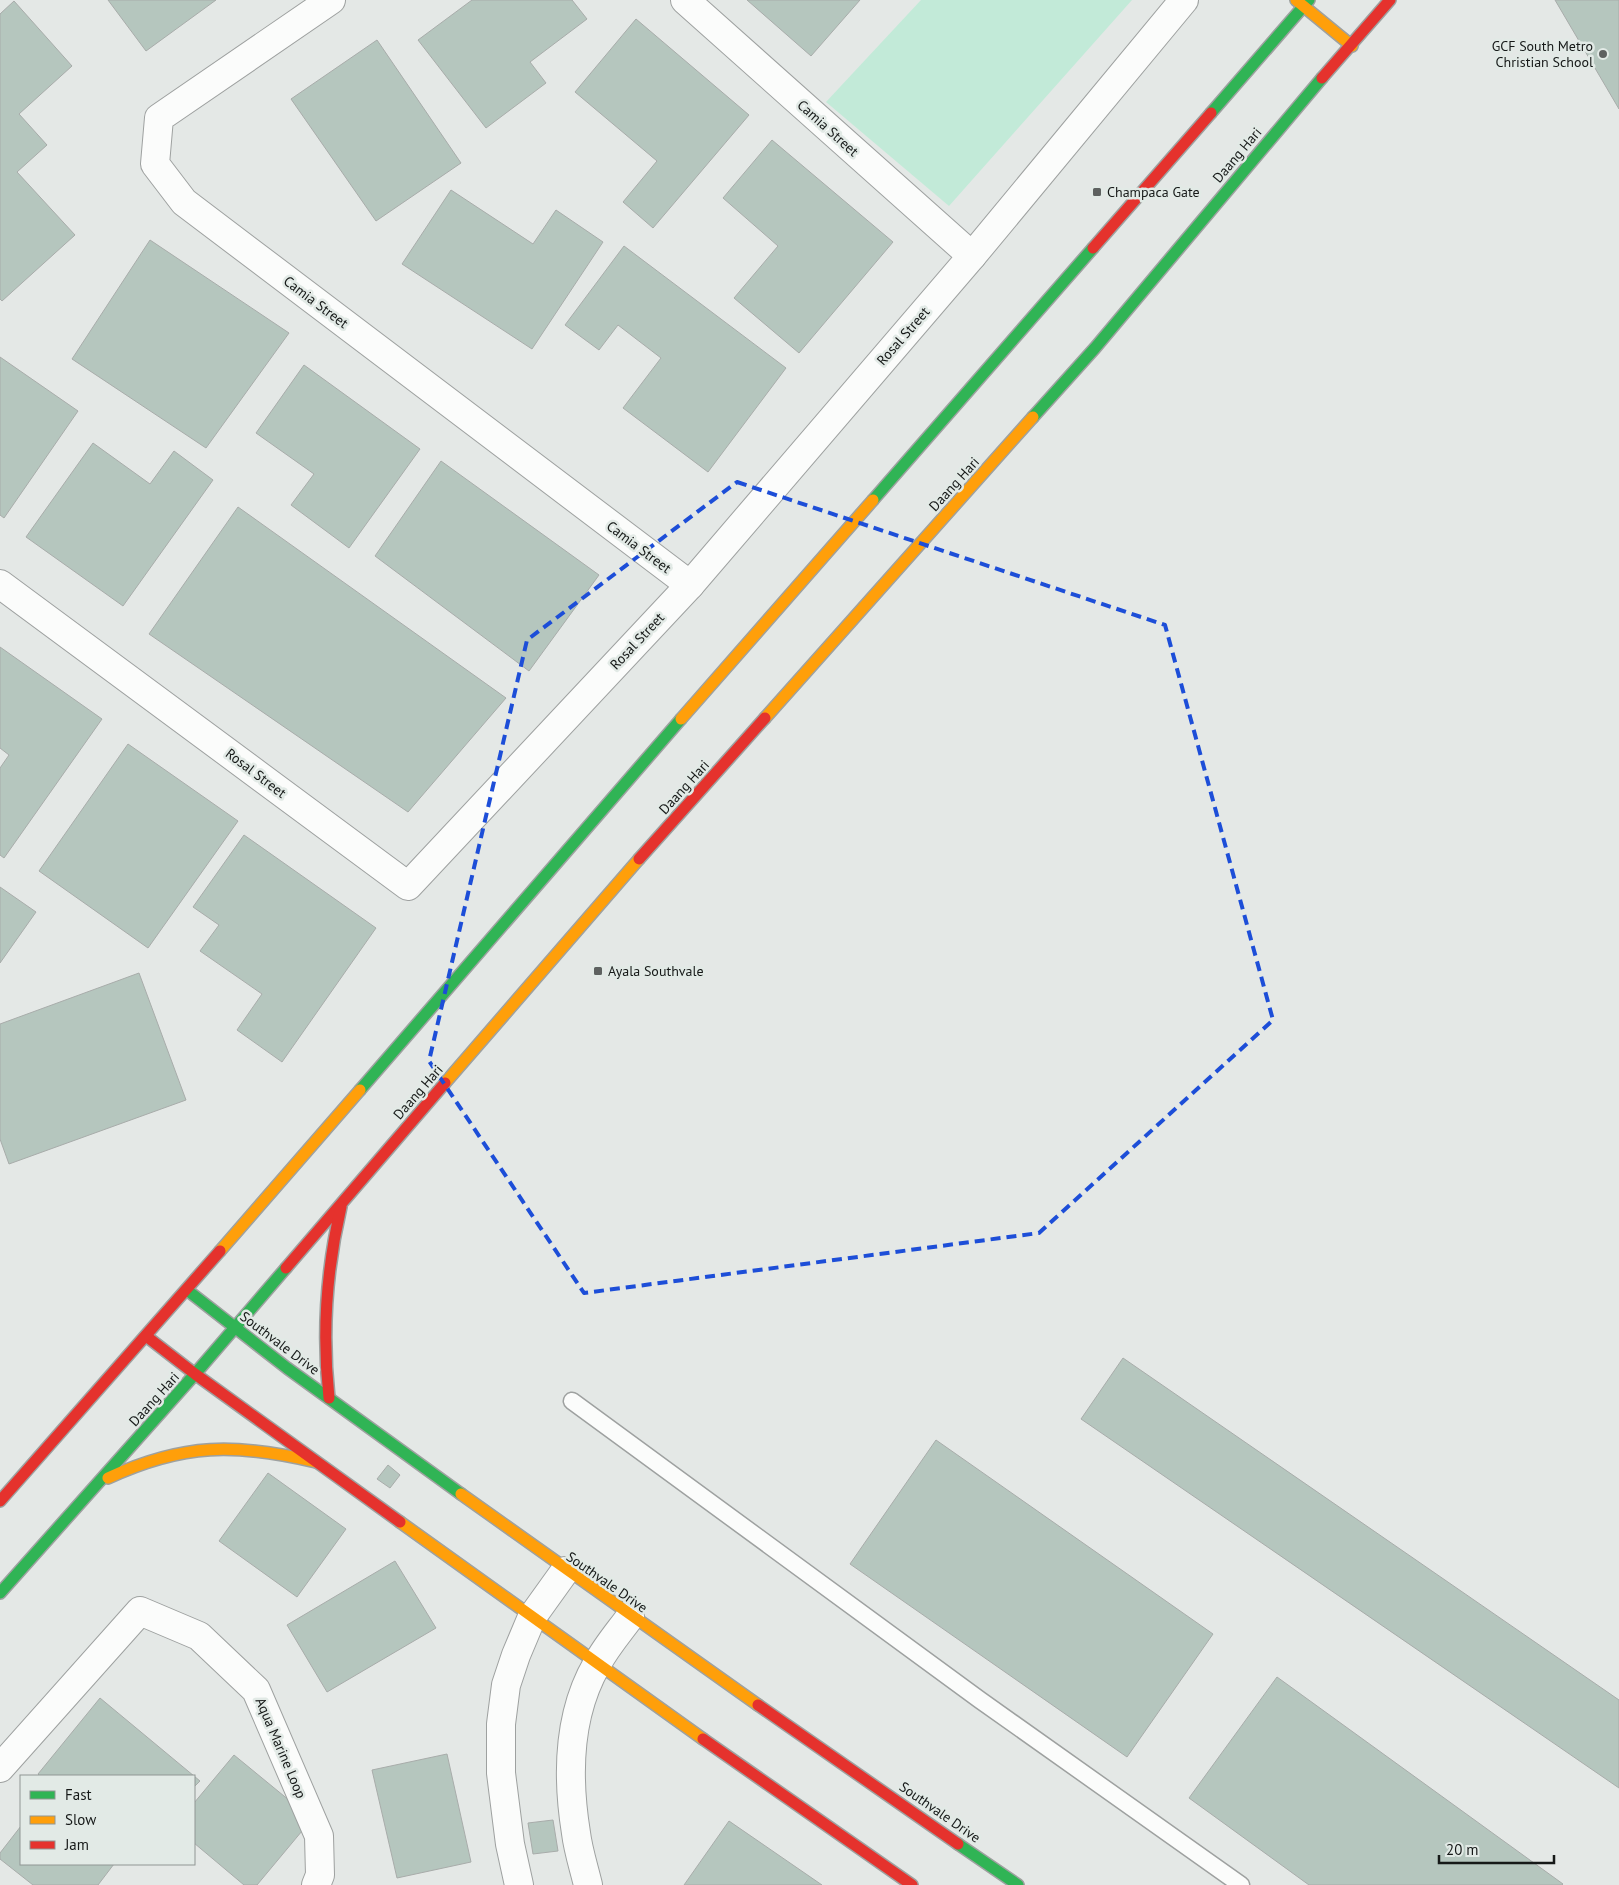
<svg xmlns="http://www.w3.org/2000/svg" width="1619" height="1885" viewBox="0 0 1619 1885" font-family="'PT Sans',sans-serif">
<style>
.grass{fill:#c2ead8}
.building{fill:#b5c6be;stroke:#a8acaa}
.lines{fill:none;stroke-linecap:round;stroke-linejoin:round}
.lane-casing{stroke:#9ea1a0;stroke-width:19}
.street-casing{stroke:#9ea1a0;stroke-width:30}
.fast-casing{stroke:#9ea1a0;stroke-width:14}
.slow-casing{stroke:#9ea1a0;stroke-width:14}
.jam-casing{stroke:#9ea1a0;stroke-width:14}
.lane{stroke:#fbfcfb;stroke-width:16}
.street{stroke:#fbfcfb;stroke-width:28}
.fast{stroke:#30b455;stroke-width:11}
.slow{stroke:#ff9f0a;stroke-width:11}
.jam{stroke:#e5322d;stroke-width:11}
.marked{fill:none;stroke:#1d4ed8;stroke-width:4;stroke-dasharray:10 6;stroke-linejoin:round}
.poi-dot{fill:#5e6160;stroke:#e2eae6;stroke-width:2}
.labels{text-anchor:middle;stroke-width:5;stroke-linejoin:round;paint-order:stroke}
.poi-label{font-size:14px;fill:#161918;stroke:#e2eae6;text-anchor:start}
.street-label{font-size:14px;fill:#161918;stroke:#e2eae6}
</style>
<rect width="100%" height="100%" fill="#e4e8e6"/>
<path class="grass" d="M921,0H1132L949,206L826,102Z"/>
<g class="building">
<path d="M108,0H216L146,51Z"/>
<path d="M472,0H572L587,19L530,62L546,83L486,128L418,40Z"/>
<path d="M747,0H860L811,56Z"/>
<path d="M1555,0H1619V109Z"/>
<path d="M14,1L72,66L19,114L47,145L17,172L75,235L2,301L0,299V14Z"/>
<path d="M636,19L749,115L653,228L623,202L657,161L575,92Z"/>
<path d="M377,40L461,163L376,221L291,99Z"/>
<path d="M772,140L893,242L799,353L734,298L778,246L723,198Z"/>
<path d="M451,190L533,244L556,210L603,242L532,349L402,264Z"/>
<path d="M150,240L289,333L206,448L72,359Z"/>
<path d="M624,246L786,368L708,472L623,408L661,358L618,325L599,350L565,325Z"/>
<path d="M0,357L78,411L4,518L0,515Z"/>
<path d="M304,365L420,449L349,548L291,505L314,474L256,433Z"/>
<path d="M93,443L150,484L174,451L213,480L123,606L26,537Z"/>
<path d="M441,461L599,575L529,671L375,556Z"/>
<path d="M238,507L506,698L408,812L149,634Z"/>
<path d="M0,647L102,719L4,858L0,855V768L9,755L0,748Z"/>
<path d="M128,744L238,821L148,948L39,871Z"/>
<path d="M244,835L376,928L282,1062L237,1030L262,994L200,951L219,925L193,907Z"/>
<path d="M0,887L36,912L0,963Z"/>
<path d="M139,973L186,1100L9,1164L0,1139V1024Z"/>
<path d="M1123,1358L1619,1700V1788L1081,1419Z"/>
<path d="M936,1440L1213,1634L1127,1757L850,1564Z"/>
<path d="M388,1465L400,1475L390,1488L377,1479Z"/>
<path d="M268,1473L346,1529L297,1597L219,1541Z"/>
<path d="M395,1561L436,1628L327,1692L287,1625Z"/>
<path d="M1277,1677L1563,1884L1562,1885H1309L1189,1798Z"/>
<path d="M100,1698L200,1781L194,1787V1776H40L38,1774Z"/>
<path d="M447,1754L471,1862L397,1878L372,1770Z"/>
<path d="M234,1755L312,1819L257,1885H244L194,1843V1803Z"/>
<path d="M553,1820L558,1851L533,1854L528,1823Z"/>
<path d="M729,1821L822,1885H684Z"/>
<path d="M21,1826V1864H114L98,1885H33L0,1859V1853Z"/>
</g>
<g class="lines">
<g class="lane-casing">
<path id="lane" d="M572,1401L980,1700L1241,1885"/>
</g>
<g class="street-casing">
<g id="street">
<path d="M331,0L159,118L155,164L184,202L690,585"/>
<path d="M685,0L972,256"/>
<path d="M0,584L408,886L690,585L972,256L1184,0"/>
<path d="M0,1768L140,1611L199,1636L256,1690L319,1836L320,1875L316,1885"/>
<path d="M519,1885L510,1844L501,1773V1724L506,1685L516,1655L532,1617L565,1571"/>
<path d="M588,1885C584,1868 578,1850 576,1833C567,1777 568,1714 597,1664C606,1647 619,1632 630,1617"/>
</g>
</g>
<g class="fast-casing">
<g id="fast">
<path d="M1211,113L1309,0"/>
<path d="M1033,417L1095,348L1322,78"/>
<path d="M873,500L1093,248"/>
<path d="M360,1090L681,719"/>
<path d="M187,1290L287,1368L461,1494"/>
<path d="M0,1593L195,1374L286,1268"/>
<path d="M958,1844L1018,1885"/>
</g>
</g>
<g class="slow-casing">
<g id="slow">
<path d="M1296,0L1352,46"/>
<path d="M765,718L1033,417"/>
<path d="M681,719L873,500"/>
<path d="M445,1083L639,859"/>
<path d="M220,1251L360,1090"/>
<path d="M108,1478C183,1443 236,1443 316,1462"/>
<path d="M461,1494L758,1705"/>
<path d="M400,1522L703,1739"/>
</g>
</g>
<g class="jam-casing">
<g id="jam">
<path d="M1322,78L1390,0"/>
<path d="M1093,248L1211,113"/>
<path d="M639,859L765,718"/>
<path d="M286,1268L445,1083"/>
<path d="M146,1336L195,1374L400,1522"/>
<path d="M329,1398C322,1333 326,1271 341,1207"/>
<path d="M0,1501L220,1251"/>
<path d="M758,1705L958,1844"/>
<path d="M703,1739L912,1885"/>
</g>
</g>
<use href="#lane" class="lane"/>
<use href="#street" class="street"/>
<use href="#fast" class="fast"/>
<use href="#slow" class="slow"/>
<use href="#jam" class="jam"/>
</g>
<path class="marked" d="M737,482L1165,625L1273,1020L1039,1233L584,1293L429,1061L527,640Z"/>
<g class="poi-dot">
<circle cx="1603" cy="54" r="5"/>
<rect x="1092" y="187" width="10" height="10" rx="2.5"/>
<rect x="593" y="966" width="10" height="10" rx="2.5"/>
</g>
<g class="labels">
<g class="poi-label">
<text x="1593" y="51" text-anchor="end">GCF South Metro<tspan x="1593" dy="16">Christian School</tspan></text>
<text x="1107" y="197">Champaca Gate</text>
<text x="608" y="976">Ayala Southvale</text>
</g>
<g class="street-label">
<text transform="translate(828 128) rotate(42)" y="5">Camia Street</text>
<text transform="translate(1237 155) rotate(-50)" y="5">Daang Hari</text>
<text transform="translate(316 302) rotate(37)" y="5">Camia Street</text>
<text transform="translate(903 336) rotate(-49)" y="5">Rosal Street</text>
<text transform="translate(954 484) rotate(-48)" y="5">Daang Hari</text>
<text transform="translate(639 547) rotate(37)" y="5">Camia Street</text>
<text transform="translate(637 641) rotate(-47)" y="5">Rosal Street</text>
<text transform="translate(256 773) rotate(37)" y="5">Rosal Street</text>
<text transform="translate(684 787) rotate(-48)" y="5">Daang Hari</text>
<text transform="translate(418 1092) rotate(-49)" y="5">Daang Hari</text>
<text transform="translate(280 1343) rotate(37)" y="5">Southvale Drive</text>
<text transform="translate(154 1399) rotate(-48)" y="5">Daang Hari</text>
<text transform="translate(607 1582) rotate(35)" y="5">Southvale Drive</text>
<text transform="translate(281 1748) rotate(67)" y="5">Aqua Marine Loop</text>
<text transform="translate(940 1812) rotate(35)" y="5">Southvale Drive</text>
</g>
</g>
<rect x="20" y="1775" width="175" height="90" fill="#e2eae6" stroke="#909694"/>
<rect x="30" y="1791" width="25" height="8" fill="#30b455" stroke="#909694"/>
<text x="65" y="1800" font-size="15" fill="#161918">Fast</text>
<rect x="30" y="1816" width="25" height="8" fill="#ff9f0a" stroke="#909694"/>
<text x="65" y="1825" font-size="15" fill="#161918">Slow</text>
<rect x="30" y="1841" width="25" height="8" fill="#e5322d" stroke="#909694"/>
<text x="65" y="1850" font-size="15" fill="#161918">Jam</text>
<path d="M1439 1855v8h115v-8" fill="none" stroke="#161918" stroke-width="2.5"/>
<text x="1446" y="1855" font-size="15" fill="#161918" stroke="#e2eae6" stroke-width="4" paint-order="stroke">20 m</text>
</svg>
